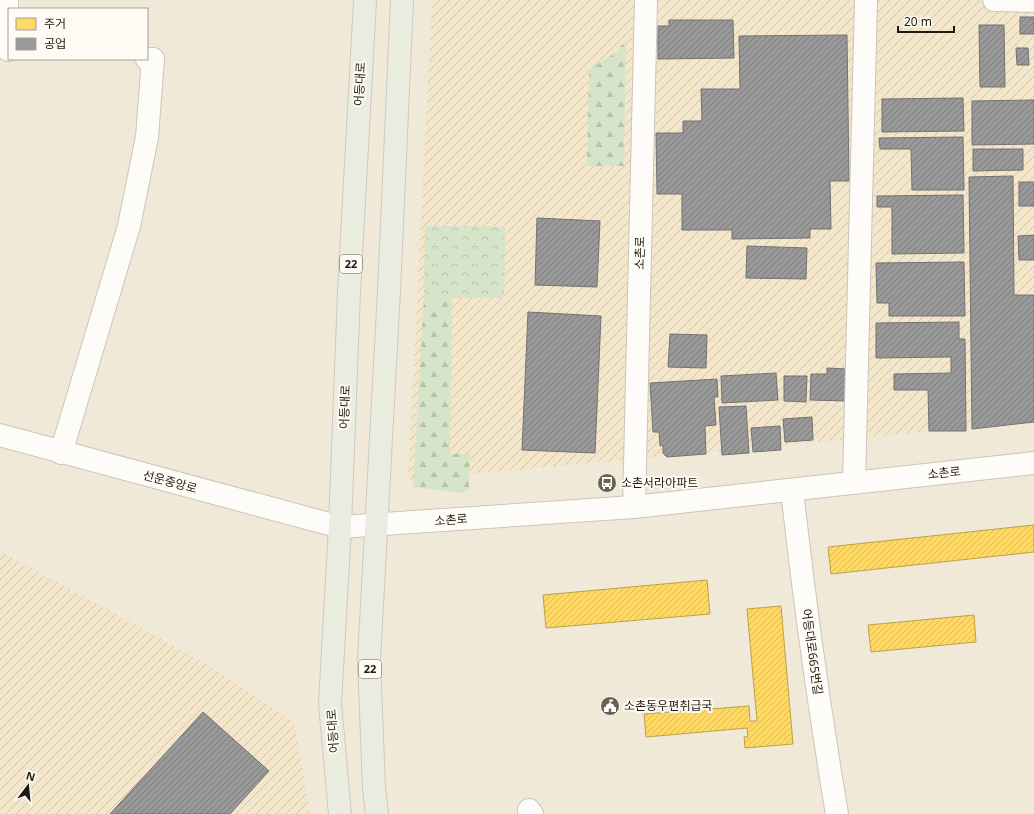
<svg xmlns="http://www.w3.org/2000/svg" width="1034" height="814" viewBox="0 0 1034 814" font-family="'Noto Sans','Noto Sans KR',sans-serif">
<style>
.industrial{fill:url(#industrial-furrows)}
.forest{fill:url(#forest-firs)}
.park{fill:url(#park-crowns)}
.homes{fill:url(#homes-hatch);stroke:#bca04c}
.industry{fill:url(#industry-hatch);stroke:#747370}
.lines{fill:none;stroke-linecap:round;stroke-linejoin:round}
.minor-casing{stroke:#cbc6b9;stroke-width:24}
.tertiary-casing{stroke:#cbc6b9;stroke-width:24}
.primary-casing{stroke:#cdc9c1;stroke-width:24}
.minor{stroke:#fdfcf9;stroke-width:22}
.tertiary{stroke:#fdfcf9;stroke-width:22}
.primary{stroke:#ebece0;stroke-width:22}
.labels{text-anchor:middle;stroke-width:4;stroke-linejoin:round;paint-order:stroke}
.shield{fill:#fefbf5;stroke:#625e54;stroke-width:1}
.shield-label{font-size:11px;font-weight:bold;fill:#1f1a0f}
.street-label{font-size:12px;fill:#1f1a0f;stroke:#fefbf5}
.poi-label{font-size:12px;fill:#1f1a0f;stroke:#fefbf5;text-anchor:start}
</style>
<defs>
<pattern id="industrial-furrows" width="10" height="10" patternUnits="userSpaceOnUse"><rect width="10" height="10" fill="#f3e6ca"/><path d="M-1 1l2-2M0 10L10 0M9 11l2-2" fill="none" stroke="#d0c5ac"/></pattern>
<pattern id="forest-firs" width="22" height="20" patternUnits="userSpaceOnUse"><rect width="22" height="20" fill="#d6e5c9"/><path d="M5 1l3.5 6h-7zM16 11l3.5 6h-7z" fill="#b7c4ab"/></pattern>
<pattern id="park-crowns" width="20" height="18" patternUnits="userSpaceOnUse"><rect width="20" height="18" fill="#d6e5c9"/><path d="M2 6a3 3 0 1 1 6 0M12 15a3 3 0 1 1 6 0" fill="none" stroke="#b7c4ab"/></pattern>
<pattern id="homes-hatch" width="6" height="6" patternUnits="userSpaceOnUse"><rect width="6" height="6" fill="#ffd966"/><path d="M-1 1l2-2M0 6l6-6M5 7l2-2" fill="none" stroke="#daba57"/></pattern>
<pattern id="industry-hatch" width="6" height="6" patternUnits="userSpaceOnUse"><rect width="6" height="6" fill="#999"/><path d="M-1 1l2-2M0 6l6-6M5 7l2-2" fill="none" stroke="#7c7c7b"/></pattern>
</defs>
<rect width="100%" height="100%" fill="#f0e9d8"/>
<g class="industrial">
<path d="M432,0H1034V422L408,480Z"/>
<path d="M0,551L205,663L294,722L310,814H0Z"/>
</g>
<g class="forest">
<path d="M626,40L624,166H587L589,70L616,52Z"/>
<path d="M425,226L505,227L504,298H452L450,454H470L469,489L462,493L413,487L424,297Z"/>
</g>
<path class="park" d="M425,226L505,227L504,298L424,297Z"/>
<g class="homes">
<path d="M1034,525V552L831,574L828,547Z"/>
<path d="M707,580L710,614L546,628L543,595Z"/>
<path d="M781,606L793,744L745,748L744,737H748L747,728L646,737L644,714L749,706L750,721H757L747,609Z"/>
<path d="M974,615L976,642L871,652L868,625Z"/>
</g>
<g class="industry">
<rect x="1020" y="17" width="14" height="17"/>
<path d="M669,20H733L734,58L658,59V26H669Z"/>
<path d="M979,25H1004L1005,87H980Z"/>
<path d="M847,35L849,181H830L831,229H810V238L732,239V230H682V194H657L656,133H683V121H702L701,89H740L739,36Z"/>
<path d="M1016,48H1028L1029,65H1017Z"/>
<path d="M963,98L964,131L882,132V99Z"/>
<path d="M1034,100V144L972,145V101Z"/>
<path d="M963,137L964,190H912L911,149H880L879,138Z"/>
<path d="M973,149H1023V170L973,171Z"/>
<path d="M1013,176L1014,295H1034V422L972,429L969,177Z"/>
<rect x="1019" y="182" width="15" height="24"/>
<path d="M963,195L964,253L892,254V207H877V196Z"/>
<path d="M537,218L600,221L597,287L535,285Z"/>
<path d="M1034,235V260H1019L1018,236Z"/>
<path d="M747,246L807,248L806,279L746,278Z"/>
<path d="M964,262L965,316H889V303H877L876,263Z"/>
<path d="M528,312L601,316L595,453L522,450Z"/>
<path d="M959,322V339H965L966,431H929L928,390H894V374L951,373V357L876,358V323Z"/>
<path d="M670,334L707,335L706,368L668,367Z"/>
<path d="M827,368L847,369L846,401L810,400L811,374H827Z"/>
<path d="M776,373L778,400L722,403L721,376Z"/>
<path d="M784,376H807L806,402L784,401Z"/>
<path d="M717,379L718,397H714L716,425L705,426L706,454L667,457L663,453V445L660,446L659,432H653L650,383Z"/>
<path d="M746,406L749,453L722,455L719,407Z"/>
<path d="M812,417L813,440L785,442L783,419Z"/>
<path d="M780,426L781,450L753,452L751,428Z"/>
<path d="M203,712L269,771L230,814H110Z"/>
</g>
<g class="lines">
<g class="minor-casing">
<g id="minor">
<path d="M7,0L8,50"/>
<path d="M994,0L1034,1"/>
<path d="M0,435L340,527"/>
<path d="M61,453L129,226L147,137L153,59H147"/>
<path d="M854,483L866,0"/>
<path d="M792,490C804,599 819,707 837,814"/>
<path d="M634,507L646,0"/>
<path d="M529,810L532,814"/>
</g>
</g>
<g class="tertiary-casing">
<path id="tertiary" d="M340,527L634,507L1034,463"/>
</g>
<g class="primary-casing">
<g id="primary">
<path d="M340,814L330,704L340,527L349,292L365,0"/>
<path d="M377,814L374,788L369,660L389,291L402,0"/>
</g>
</g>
<use href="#minor" class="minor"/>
<use href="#tertiary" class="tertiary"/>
<use href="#primary" class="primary"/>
</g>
<defs>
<g id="bus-disc" transform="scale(1)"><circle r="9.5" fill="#686255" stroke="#fefbf5"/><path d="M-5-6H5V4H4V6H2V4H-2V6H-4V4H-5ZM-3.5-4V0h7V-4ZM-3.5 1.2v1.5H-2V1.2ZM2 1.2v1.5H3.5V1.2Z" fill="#fff"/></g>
<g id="civic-disc" transform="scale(1)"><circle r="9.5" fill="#686255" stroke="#fefbf5"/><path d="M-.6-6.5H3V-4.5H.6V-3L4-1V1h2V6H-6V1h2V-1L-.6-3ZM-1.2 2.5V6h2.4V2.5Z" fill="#fff"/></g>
</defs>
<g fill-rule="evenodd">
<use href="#bus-disc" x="607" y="483"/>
<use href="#civic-disc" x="610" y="706"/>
</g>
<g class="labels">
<g class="shield">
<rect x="340" y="255" width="22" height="18" rx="3"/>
<rect x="359" y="660" width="22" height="18" rx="3"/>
</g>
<g class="shield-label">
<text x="351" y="268">22</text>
<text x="370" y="673">22</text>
</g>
<g class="street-label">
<text transform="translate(360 84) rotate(-87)" y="4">어등대로</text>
<text transform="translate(640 253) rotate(-89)" y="4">소촌로</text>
<text transform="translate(345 407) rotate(-88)" y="4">어등대로</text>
<text transform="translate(944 473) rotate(-6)" y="4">소촌로</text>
<text transform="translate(170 482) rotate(15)" y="4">선운중앙로</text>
<text transform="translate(451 520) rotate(-4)" y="4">소촌로</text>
<text transform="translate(812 652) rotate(82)" y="4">어등대로665번길</text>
<text transform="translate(333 731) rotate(-94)" y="4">어등대로</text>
</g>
<g class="poi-label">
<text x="621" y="487">소촌서라아파트</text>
<text x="624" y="710">소촌동우편취급국</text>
</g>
</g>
<rect x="8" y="8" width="140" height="52" fill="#fefbf5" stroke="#a5a199"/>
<rect x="16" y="18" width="20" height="12" fill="#ffd966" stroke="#a5a199"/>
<text x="44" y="28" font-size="12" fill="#1f1a0f">주거</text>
<rect x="16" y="38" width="20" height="12" fill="#999999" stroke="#a5a199"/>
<text x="44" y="48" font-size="12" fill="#1f1a0f">공업</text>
<g transform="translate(28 786) rotate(16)" stroke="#fefbf5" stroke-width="3" paint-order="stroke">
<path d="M0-3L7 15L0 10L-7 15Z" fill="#1f1a0f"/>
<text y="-6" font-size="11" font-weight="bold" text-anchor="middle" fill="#1f1a0f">N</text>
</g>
<path d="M898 26v6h56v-6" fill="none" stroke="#1f1a0f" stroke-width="2"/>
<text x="904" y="26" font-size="12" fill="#1f1a0f" stroke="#fefbf5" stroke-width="3" paint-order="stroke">20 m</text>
</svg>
